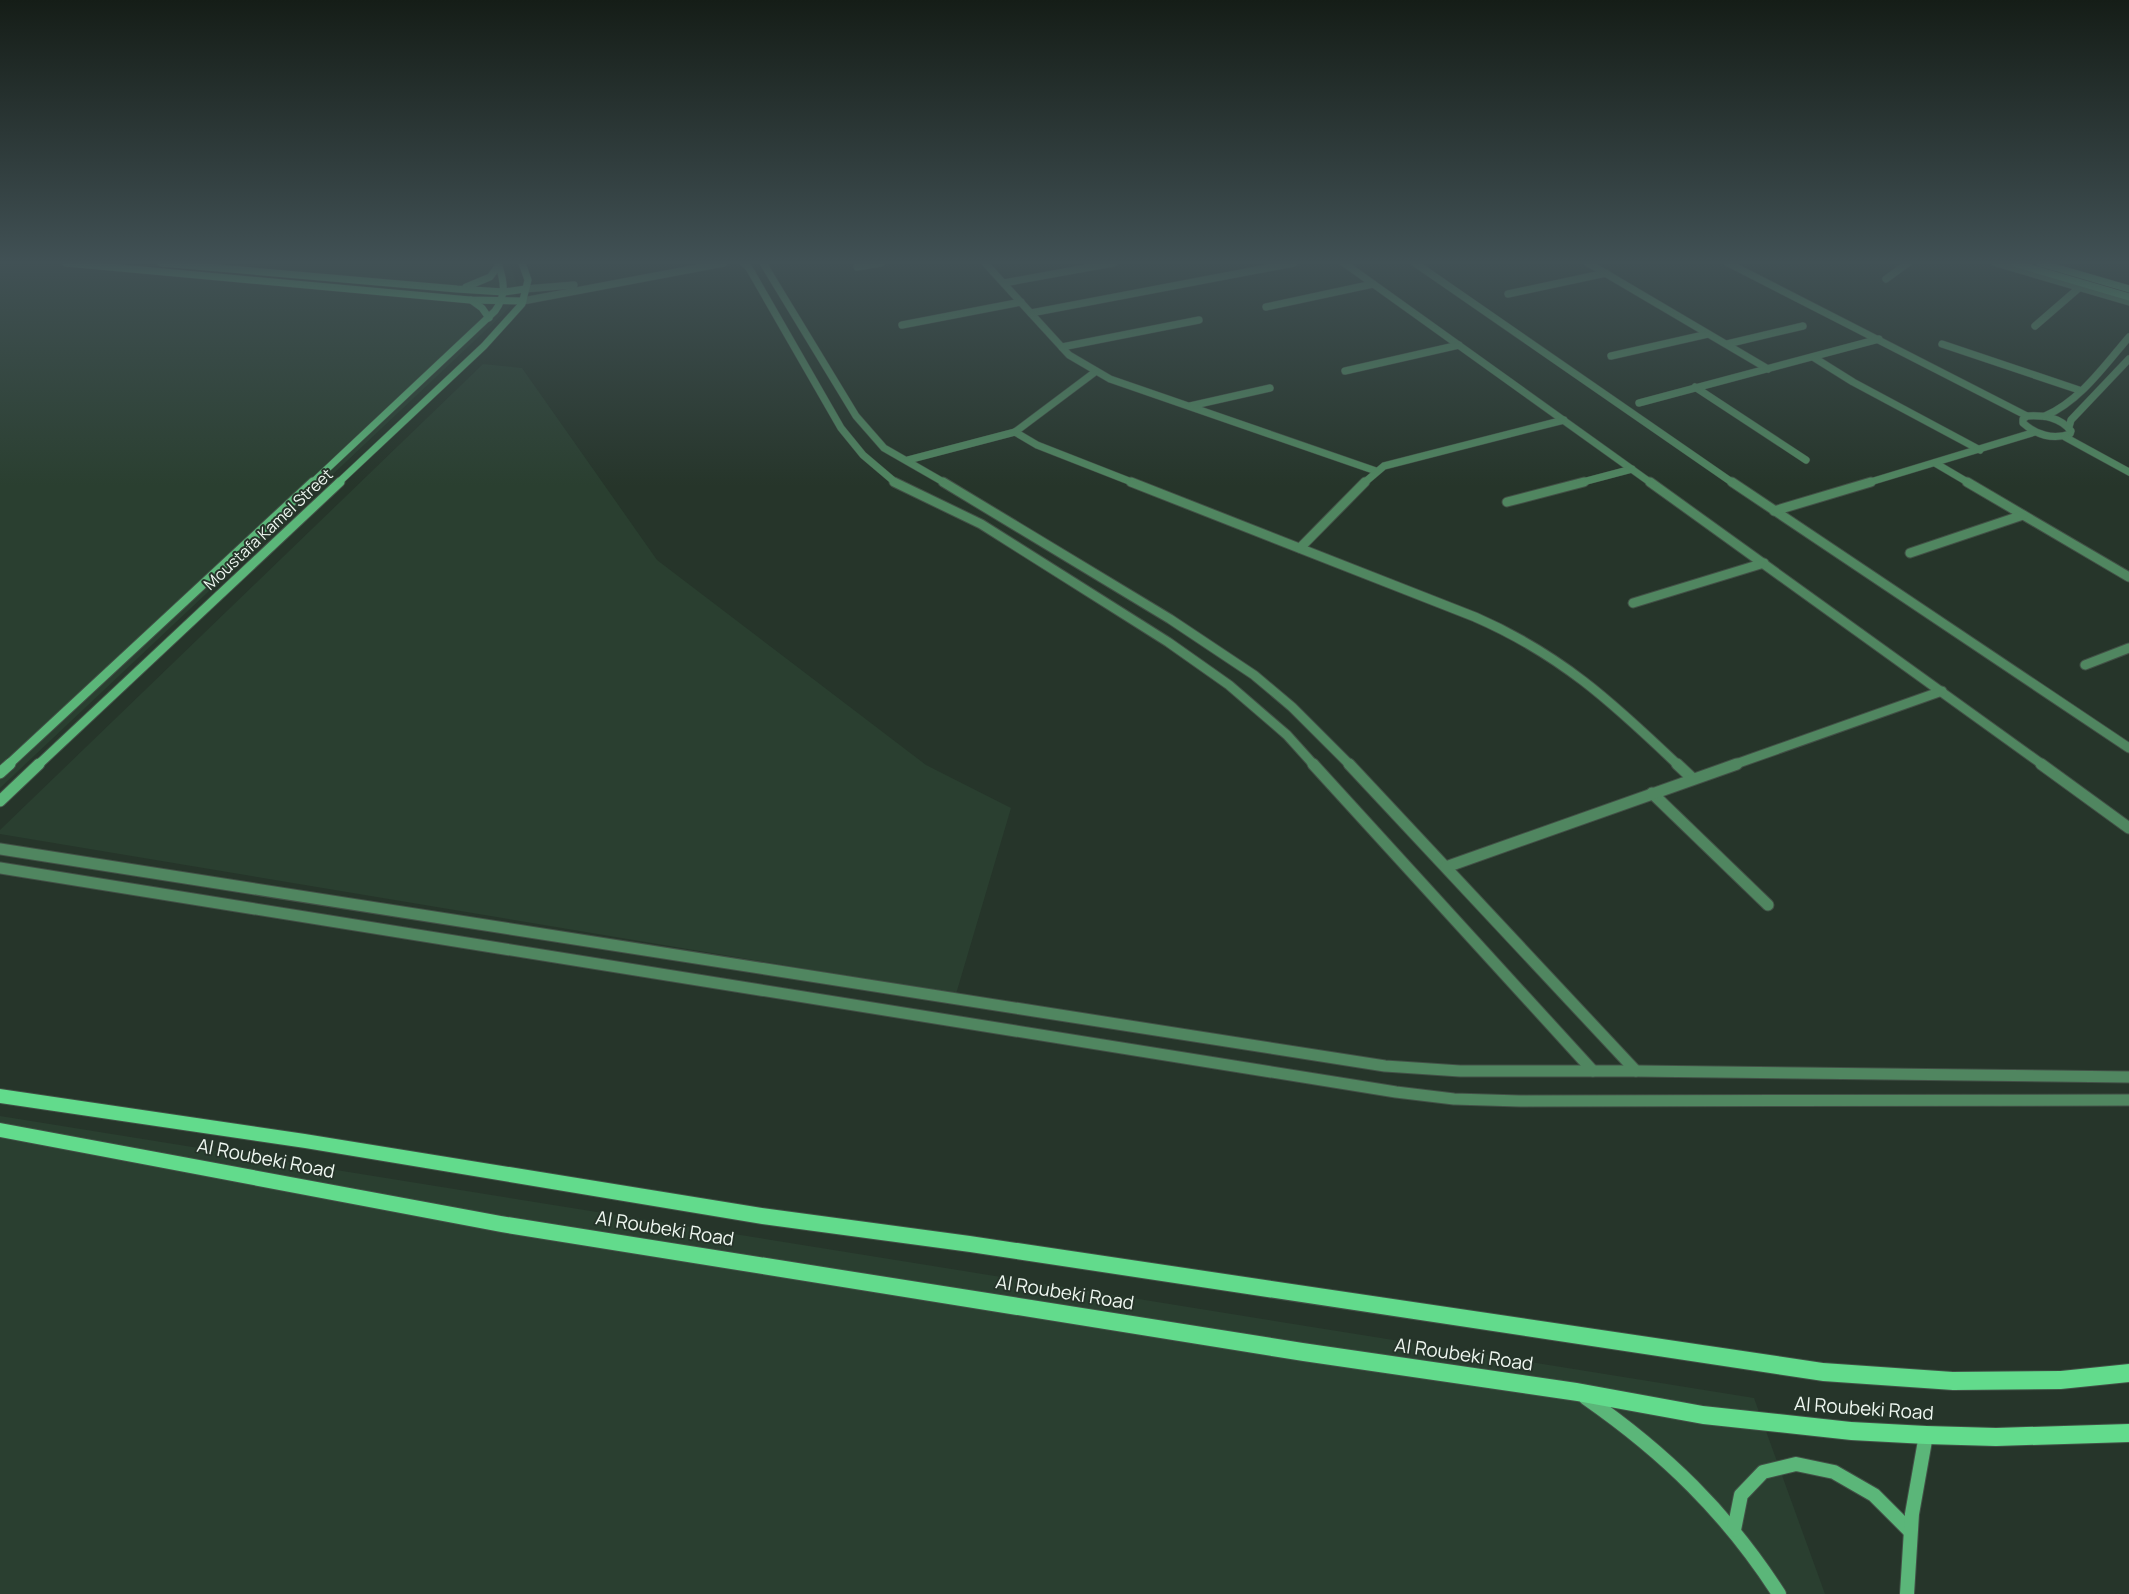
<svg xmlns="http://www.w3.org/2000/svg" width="2129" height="1594" viewBox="0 0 2129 1594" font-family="Manrope,sans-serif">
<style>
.built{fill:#2a3f30}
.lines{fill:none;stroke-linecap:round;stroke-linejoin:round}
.street-far2-casing{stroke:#425046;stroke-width:8}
.street-far1-casing{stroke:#425046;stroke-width:11}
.street-casing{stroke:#425046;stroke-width:13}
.secondary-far3-casing{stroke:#425046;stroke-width:8}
.secondary-far2-casing{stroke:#425046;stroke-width:11}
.secondary-far1-casing{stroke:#425046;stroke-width:13}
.secondary-casing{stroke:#425046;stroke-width:16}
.primary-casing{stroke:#425046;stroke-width:2}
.street-far2{stroke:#508660;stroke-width:7}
.street-far1{stroke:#508660;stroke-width:9}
.street{stroke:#508660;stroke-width:11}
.secondary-far3{stroke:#5bb679;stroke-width:7}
.secondary-far2{stroke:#5bb679;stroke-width:9}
.secondary-far1{stroke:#5bb679;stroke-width:11}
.secondary{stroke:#5bb679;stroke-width:14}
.primary{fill:#62db8c;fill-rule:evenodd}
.labels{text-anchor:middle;stroke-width:4;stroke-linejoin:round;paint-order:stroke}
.street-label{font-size:16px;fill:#eef7f0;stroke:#26352a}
.near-street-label{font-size:19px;fill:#eef7f0;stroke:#26352a}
</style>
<rect width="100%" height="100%" fill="#26352a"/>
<g class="built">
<path d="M0,263H510L517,286L515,300L505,312L0,788Z"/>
<path d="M483,364L522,368L657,560L926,765L1011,808L956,994L0,834V830Z"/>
<path d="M0,1116L1754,1398L1825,1594H0Z"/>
</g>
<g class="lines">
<g class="street-far2-casing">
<g id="street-far2">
<path d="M744,263L749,268L841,428L863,455L896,483"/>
<path d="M763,263L856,416L884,448L945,483"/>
<path d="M985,263L1069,355L1110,379L1376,471"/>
<path d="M1344,263L1651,483"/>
<path d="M1415,263L1733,483"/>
<path d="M1588,263L1768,369"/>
<path d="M1728,263L2027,416"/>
<path d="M1996,263L2129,302"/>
<path d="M857,267L881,263"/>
<path d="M1886,279L1908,263"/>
<path d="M1004,283L1113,263"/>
<path d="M525,289L574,285"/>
<path d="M1508,294L1606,273"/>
<path d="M523,301L724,263"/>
<path d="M1266,307L1373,284"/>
<path d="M1031,313L1294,263"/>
<path d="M902,325L1021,302"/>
<path d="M2035,326L2080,287"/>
<path d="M1727,344L1803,326"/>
<path d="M1942,344L2079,390"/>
<path d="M1062,347L1199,320"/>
<path d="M1611,356L1708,334"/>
<path d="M1813,357L1853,382L1980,450"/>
<path d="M1345,371L1459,345"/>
<path d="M1695,387L1806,460"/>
<path d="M1639,403L1879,339"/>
<path d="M1190,406L1270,388"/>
<path d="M2027,416C2044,415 2060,417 2071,431L2070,434C2053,440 2036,435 2023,423V419Z"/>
<path d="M2045,416C2080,401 2105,365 2129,337"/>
<path d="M2069,427L2071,420L2129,359"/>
<path d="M1015,432L1037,445L1134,483"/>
<path d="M2065,437L2129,472"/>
<path d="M908,460L1015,432L1095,372"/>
<path d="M1935,463L1969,483"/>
<path d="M1364,483L1384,466L1564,420"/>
<path d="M1579,483L1632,469"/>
<path d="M1867,483L2035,432"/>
</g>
</g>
<g class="street-far1-casing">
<g id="street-far1">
<path d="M894,482L981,524L1168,642L1229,685L1287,735L1314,765"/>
<path d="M943,482L1170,619L1254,675L1292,707L1350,765"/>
<path d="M1131,482L1475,617C1560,654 1612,702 1678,765"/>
<path d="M1650,482L2043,765"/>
<path d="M1732,482L2129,748"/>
<path d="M1967,482L2129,577"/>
<path d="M1507,502L1584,482"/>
<path d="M1774,511L1871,482"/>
<path d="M1300,548L1365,482"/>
<path d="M1910,553L2023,515"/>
<path d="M1633,603L1764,563"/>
<path d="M2085,665L2129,648"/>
<path d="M1733,765L1942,691"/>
</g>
</g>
<g class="street-casing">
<g id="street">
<path d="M1313,764L1593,1071"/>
<path d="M1349,764L1636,1071"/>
<path d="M1677,764L1693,779"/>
<path d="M2041,764L2129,828"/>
<path d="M1652,793L1768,905"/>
<path d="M0,849L1385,1066L1460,1071H1636L2129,1077"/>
<path d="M1446,867L1737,764"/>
<path d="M0,868L1396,1092L1454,1099L1520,1101L2129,1100"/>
</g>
</g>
<g class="secondary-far3-casing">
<g id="secondary-far3">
<path d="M66,263L470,300L523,301"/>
<path d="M161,263L457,289L504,292L525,289"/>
<path d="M2014,263L2129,297"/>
<path d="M2040,263L2129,289"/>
<path d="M466,287L490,277L499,265"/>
<path d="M471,300L482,308L489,318"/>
<path d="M312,483L495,311C507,294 504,281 498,263"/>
<path d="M338,483L484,346L522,304L528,280L522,263"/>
</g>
</g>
<g class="secondary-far2-casing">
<g id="secondary-far2">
<path d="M8,765L313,482"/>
<path d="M38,765L340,482"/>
</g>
</g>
<g class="secondary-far1-casing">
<g id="secondary-far1">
<path d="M0,773L10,764"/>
<path d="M0,801L39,764"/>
</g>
</g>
<g class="secondary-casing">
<g id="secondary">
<path d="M1586,1398C1665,1453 1727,1513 1779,1594"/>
<path d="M1734,1530L1741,1495L1763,1472L1796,1464L1834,1472L1874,1495L1909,1530"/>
<path d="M1907,1594L1912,1514L1926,1435"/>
</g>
</g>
<g class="primary-casing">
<g id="primary">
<path d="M0,1089L305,1134L762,1208L970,1236L1823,1363L1953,1372L2061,1371L2129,1364V1382L2061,1389L1953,1390L1823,1381L970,1252L762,1224L305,1148L0,1103Z"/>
<path d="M0,1123L501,1216L1303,1343L1577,1383L1703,1406L1851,1422L1926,1426L1996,1428L2129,1424V1442L1996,1446L1926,1444L1851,1440L1703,1424L1577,1401L1303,1361L501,1232L0,1137Z"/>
</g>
</g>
<use href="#street-far2" class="street-far2"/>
<use href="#street-far1" class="street-far1"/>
<use href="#street" class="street"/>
<use href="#secondary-far3" class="secondary-far3"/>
<use href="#secondary-far2" class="secondary-far2"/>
<use href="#secondary-far1" class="secondary-far1"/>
<use href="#secondary" class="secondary"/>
<use href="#primary" class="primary"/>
</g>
<linearGradient id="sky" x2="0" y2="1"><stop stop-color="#151d17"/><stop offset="0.54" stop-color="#415155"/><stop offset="1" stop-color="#415155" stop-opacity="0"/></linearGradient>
<rect width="2129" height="486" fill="url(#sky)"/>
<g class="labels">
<g class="street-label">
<text transform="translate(268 529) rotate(-43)" y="6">Moustafa Kamel Street</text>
</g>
<g class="near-street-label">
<text transform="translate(266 1158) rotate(11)" y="7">Al Roubeki Road</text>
<text transform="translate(665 1228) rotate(9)" y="7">Al Roubeki Road</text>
<text transform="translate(1065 1292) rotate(9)" y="7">Al Roubeki Road</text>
<text transform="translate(1464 1354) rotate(8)" y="7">Al Roubeki Road</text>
<text transform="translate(1864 1408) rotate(4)" y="7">Al Roubeki Road</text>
</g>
</g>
</svg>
